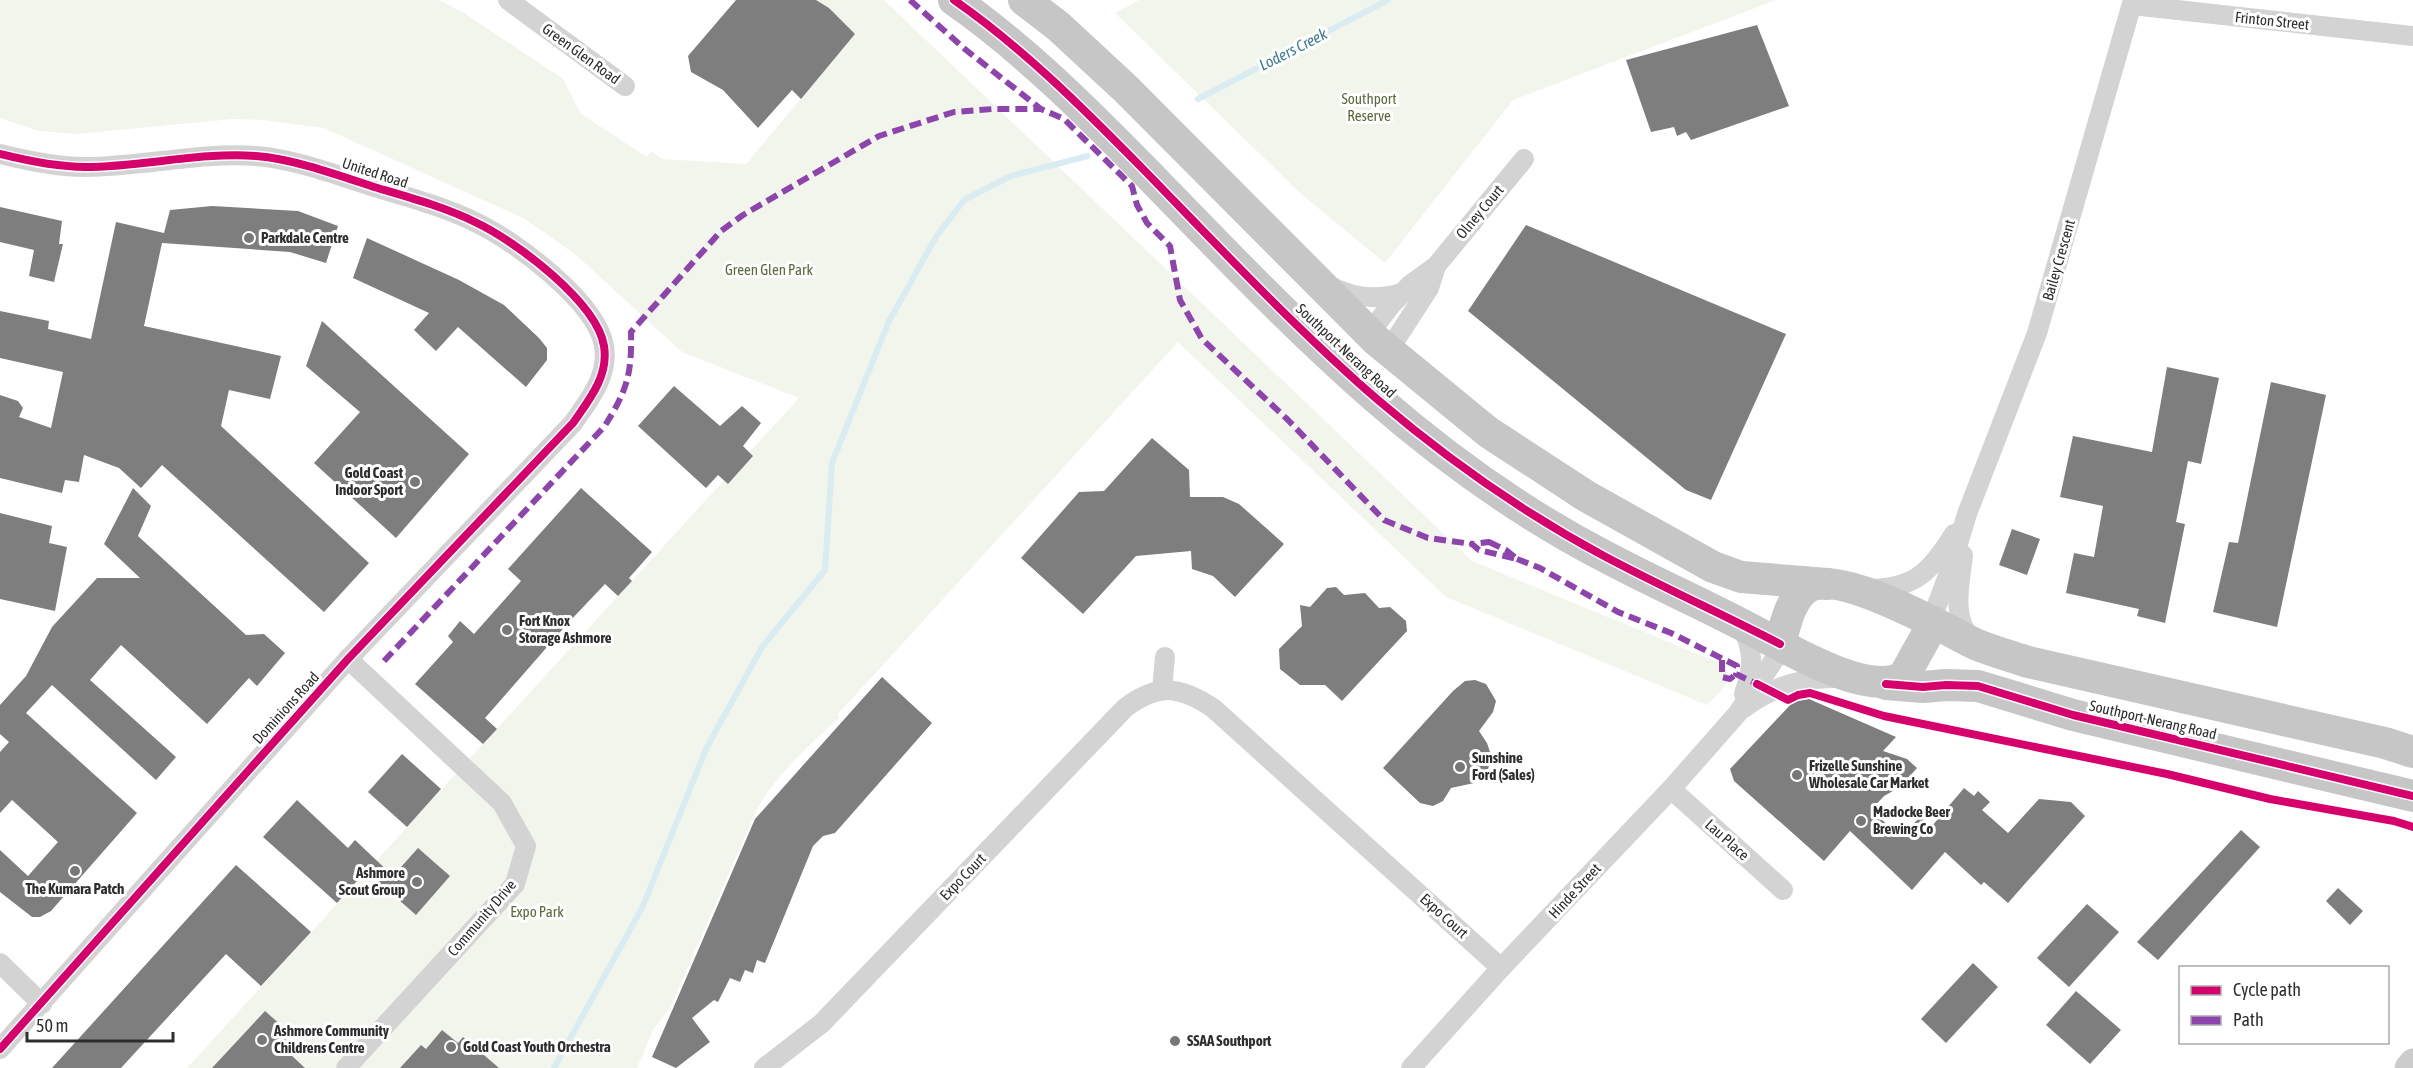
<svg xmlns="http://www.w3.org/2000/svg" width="2413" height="1068" viewBox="0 0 2413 1068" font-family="'Asap Condensed',sans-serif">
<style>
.green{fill:#f2f5ec}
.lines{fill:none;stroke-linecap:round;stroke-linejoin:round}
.stream{stroke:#d8ecf1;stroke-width:6}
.building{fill:#7e7e7e}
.street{stroke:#d3d3d3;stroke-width:20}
.secondary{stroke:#ccc;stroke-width:27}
.primary{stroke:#c6c6c6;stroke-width:32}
.quiet{stroke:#8e44ad;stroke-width:6;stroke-dasharray:12 6;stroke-linecap:butt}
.cycleway-casing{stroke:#fff;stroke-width:11}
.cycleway{stroke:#d6006c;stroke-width:8}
.poi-dot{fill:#777;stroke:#fff;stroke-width:2}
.labels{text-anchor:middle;stroke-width:6;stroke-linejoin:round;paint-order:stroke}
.street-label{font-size:15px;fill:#2e2e2e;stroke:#fff}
.park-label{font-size:15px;fill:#596a3c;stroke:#fff}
.poi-label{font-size:15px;font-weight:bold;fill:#2e2e2e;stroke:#fff;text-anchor:start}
.water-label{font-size:16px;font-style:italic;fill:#3d7e90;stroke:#fff}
</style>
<rect width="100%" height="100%" fill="#fff"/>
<g class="green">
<path d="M0,0H439L464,13L563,79L581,114L647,157L651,151L662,159L746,164L855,34L829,8L816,0H884L1472,561L1722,664C1739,678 1718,693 1707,705L1446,597L1178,342L838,714L839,718C809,745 777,774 757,809L670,1008L653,1030L637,1068H187L799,398L682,352L576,255L525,219L324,128L263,120L233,119L76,134L39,131L0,118Z"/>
<path d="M1139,0H1776L1513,100L1385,263L1301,194L1115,13Z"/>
</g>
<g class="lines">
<g class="stream">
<path d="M1198,99L1388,0"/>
<path d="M554,1068L643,906L706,749L762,647L825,570L832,463L889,321L936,237L964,200L1011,176L1088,156"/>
</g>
</g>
<g class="building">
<path d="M736,0H816L829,8L855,34L801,99L792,90L758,128L723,90L691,72L688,56Z"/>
<path d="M1757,25L1789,106L1691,140L1686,132L1677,136L1674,127L1651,132L1626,60Z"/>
<path d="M212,206L298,211L338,226L326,263L290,252L162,243L144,326L281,356L270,399L229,390L221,426L369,563L324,612L162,465L141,488L119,468L84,455L79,482L65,480L62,493L0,478V395L18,401L23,408L19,417L51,428L63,372L0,358V311L49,321L48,329L91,339L116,222L164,233L170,210Z"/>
<path d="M0,207L62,221L59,244H63L54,282L29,276L34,250L0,242Z"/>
<path d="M1526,225L1786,334L1711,500L1686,490L1468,311Z"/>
<path d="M367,238L459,280L504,305L539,338L547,348V360L526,387L458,327L436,351L414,330L429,313L353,278Z"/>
<path d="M322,321L469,454L396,538L314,463L360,412L306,366Z"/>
<path d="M2167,367L2219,378L2201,464L2188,461L2176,522L2185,524L2165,623L2137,616L2139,609L2066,593L2074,553L2094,557L2103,506L2060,497L2073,436L2152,452Z"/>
<path d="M2271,382L2326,395L2277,627L2213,612L2229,542L2238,543Z"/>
<path d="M674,386L720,426L742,406L761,423L743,446L753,456L728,484L718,475L706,488L638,426Z"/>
<path d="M1152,438L1189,470L1190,497H1223L1239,504L1284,544L1235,597L1213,576L1192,569L1191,551L1136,556L1083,614L1021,558L1079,492L1104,491Z"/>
<path d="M133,488L151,506L138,536L246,635L264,634L285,653L257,686L249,678L207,724L121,645L90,680L176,757L156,780L52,685L26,713L137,813L51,911L40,917H32L0,892V850L28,876L58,842L12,800L0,813V752L9,742L0,734V705L26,676L52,627L97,578H140L104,544Z"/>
<path d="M581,488L652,552L629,578L632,581L618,596L605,584L568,623L485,718L497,729L483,744L415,684L453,642L448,636L460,621L474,634L521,581L508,569Z"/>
<path d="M0,513L52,526L49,543L67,547L55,611L0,599Z"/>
<path d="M2012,529L2040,539L2027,575L1999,565Z"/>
<path d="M1336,587L1344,595L1365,593L1379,608L1390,607L1406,621L1407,631L1342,701L1325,685H1300L1280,669L1279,649L1302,626L1300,605L1310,607L1327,588Z"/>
<path d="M882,677L932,723L835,833L823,836L813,846L765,963L757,960L753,973L745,970L740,982L730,978L718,1002L714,1000L692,1018L710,1042L676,1068L652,1057L755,819Z"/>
<path d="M1475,680L1486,684L1496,701L1493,712L1479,731L1487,743L1492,758L1486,774L1474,783L1451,788L1443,801L1433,806L1420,803L1383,768L1453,691L1465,681Z"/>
<path d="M1809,699L1896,737L1883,751L1907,759L1917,768L1900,787L1884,796L1871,810L1901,837L1920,817L1932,826L1964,788L1974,796L1978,791L1990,802L1982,810L2008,833L2039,799L2071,802L2085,816L2008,903L1984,882L1981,885L1945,852L1912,890L1850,831L1824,861L1734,781L1730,769L1793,702Z"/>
<path d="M402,754L441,789L407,827L368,792Z"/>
<path d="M297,800L348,848L355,840L393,876L418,848L450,876L416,915L366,871L337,903L263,837Z"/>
<path d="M2241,830L2260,847L2158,960L2137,942Z"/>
<path d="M236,865L311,932L261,986L226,954L121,1068H52Z"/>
<path d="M2338,888L2363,911L2350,925L2326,901Z"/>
<path d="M2087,904L2119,932L2069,987L2037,958Z"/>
<path d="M1973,963L1998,987L1946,1043L1921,1019Z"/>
<path d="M2076,991L2121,1030L2090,1064L2046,1025Z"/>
<path d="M265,1011L282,1026V1036L290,1044V1054L305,1068H212Z"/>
<path d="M442,1030L458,1043L463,1037L499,1068H400L421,1045L426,1049Z"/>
</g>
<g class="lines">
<g class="street">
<path d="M508,0L625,86"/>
<path d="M2132,5L2413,36"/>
<path d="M0,154C28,161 56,167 85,167C142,167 198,152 256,156C294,159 338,175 374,187C408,197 445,207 477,223C515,241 597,302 604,346C609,376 589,400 573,423L348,659L0,1049"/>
<path d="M1436,266L1429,288L1396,339L1385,342L1377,341L1375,330L1377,323L1391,305L1411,284L1436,266L1524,159"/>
<path d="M1328,285C1351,297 1376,301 1401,293"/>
<path d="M1963,555C1960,584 1950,620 1974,642"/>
<path d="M1869,589C1915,589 1931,571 1954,534"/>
<path d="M1931,621L1949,573L1967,514L2037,333L2133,0"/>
<path d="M1741,624C1754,652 1754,665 1744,694"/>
<path d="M1162,689L1165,657"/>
<path d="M1744,708C1772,687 1802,677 1837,678"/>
<path d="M1671,789L1783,890"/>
<path d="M0,963L42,1004"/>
<path d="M346,1068L515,884L526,846L502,803L348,659"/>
<path d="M764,1068L822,1023L1125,708C1158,683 1180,686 1213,708L1501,968"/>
<path d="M1411,1068L1501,968L1671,789L1738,713L1783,647"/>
</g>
<path class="secondary" d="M2408,1068L2413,1062"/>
<g class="primary">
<path d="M954,0C1024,49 1085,110 1145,171C1220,248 1294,326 1375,397C1445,458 1523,514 1606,557C1653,582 1703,604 1750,629C1783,646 1871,700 1904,676L1934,622"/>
<path d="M1024,0L1058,26L1126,89L1377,341L1488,432L1586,496L1713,567L1741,577L1827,584"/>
<path d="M1780,644C1785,626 1789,603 1804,590C1833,564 1945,629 1975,644C1992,651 2010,656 2028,662L2385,743L2413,752"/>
<path d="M1886,684L1923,687L1946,685L1978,686L2073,715L2413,796"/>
</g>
<g class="quiet">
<path d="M910,0L966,50L1041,109L1064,119L1132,186L1137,205L1147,223L1170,246L1180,300L1202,339L1288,420L1384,520L1428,538L1472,544"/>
<path d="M1489,542L1506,550L1517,559L1479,550L1472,544Z"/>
<path d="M1517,559L1540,568L1618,612L1671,633L1737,666L1736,674L1757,684"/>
<path d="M1722,660V677L1730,679L1736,674"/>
<path d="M384,661L604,427C627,391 632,374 631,332L721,231L743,215L879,136L954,112L993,109H1041"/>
</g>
<g class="cycleway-casing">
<g id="cycleway">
<path d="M954,0C1023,48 1084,109 1143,169C1220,248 1295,328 1378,400C1447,459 1524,513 1604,556C1662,587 1722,614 1780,644"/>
<path d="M0,154C28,161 56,167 85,167C142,167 198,152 256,156C294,159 338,175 374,187C408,197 445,207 477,223C515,241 597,302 604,346C609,376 589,400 573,423L348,659L0,1049"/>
<path d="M1757,684L1788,700L1798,695L1810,693L1884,716L2167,774L2270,799L2394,821L2413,827"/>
<path d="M1886,684L1923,687L1946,685L1978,686L2073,715L2413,796"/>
</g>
</g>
<use href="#cycleway" class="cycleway"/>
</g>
<g class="poi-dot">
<circle cx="249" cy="238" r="6"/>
<circle cx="415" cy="482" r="6"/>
<circle cx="507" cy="630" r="6"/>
<circle cx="1460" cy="767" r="6"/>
<circle cx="1797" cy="775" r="6"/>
<circle cx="1861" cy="821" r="6"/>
<circle cx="75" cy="871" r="6"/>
<circle cx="417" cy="882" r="6"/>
<circle cx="262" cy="1040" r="6"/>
<circle cx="1175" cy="1041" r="6"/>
<circle cx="451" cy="1047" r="6"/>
</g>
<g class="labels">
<g class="street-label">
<text transform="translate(2272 21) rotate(6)" y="5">Frinton Street</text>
<text transform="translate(581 54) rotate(36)" y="5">Green Glen Road</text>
<text transform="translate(375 173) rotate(18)" y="5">United Road</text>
<text transform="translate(1480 212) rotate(-50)" y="5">Olney Court</text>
<text transform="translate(2059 260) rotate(-74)" y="5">Bailey Crescent</text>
<text transform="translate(1346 351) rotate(43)" y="5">Southport-Nerang Road</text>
<text transform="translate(286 708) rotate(-48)" y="5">Dominions Road</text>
<text transform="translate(2153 720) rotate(13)" y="5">Southport-Nerang Road</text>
<text transform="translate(1727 840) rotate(42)" y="5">Lau Place</text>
<text transform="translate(963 877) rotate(-46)" y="5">Expo Court</text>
<text transform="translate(1575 891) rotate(-47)" y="5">Hinde Street</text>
<text transform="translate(1444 916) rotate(42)" y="5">Expo Court</text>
<text transform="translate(482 918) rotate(-49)" y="5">Community Drive</text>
</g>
<g class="park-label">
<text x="1369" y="104">Southport<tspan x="1369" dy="17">Reserve</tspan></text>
<text x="769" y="275">Green Glen Park</text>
<text x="537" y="917">Expo Park</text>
</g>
<g class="poi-label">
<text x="261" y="243">Parkdale Centre</text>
<text x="403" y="478" text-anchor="end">Gold Coast<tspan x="403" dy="17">Indoor Sport</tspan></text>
<text x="519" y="626">Fort Knox<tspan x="519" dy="17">Storage Ashmore</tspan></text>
<text x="1472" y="763">Sunshine<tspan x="1472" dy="17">Ford (Sales)</tspan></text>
<text x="1809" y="771">Frizelle Sunshine<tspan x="1809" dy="17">Wholesale Car Market</tspan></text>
<text x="1873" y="817">Madocke Beer<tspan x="1873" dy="17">Brewing Co</tspan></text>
<text x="405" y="878" text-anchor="end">Ashmore<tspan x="405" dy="17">Scout Group</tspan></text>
<text x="75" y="894" text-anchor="middle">The Kumara Patch</text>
<text x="274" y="1036">Ashmore Community<tspan x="274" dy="17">Childrens Centre</tspan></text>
<text x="1187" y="1046">SSAA Southport</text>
<text x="463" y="1052">Gold Coast Youth Orchestra</text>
</g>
<g class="water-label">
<text transform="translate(1293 49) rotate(-27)" y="6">Loders Creek</text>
</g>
</g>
<rect x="2179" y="966" width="210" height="78" fill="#ffffff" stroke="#ababab" stroke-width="1.5"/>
<rect x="2191" y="986" width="30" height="9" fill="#d6006c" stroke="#ababab" stroke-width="1.5"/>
<text x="2233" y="996" font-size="18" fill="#2e2e2e">Cycle path</text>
<rect x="2191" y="1016" width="30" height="9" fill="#8e44ad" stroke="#ababab" stroke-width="1.5"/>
<text x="2233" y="1026" font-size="18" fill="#2e2e2e">Path</text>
<path d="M27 1032v9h146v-9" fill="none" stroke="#2e2e2e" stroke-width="3"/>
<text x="36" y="1032" font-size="18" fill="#2e2e2e" stroke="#ffffff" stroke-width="4.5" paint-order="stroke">50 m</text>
</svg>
